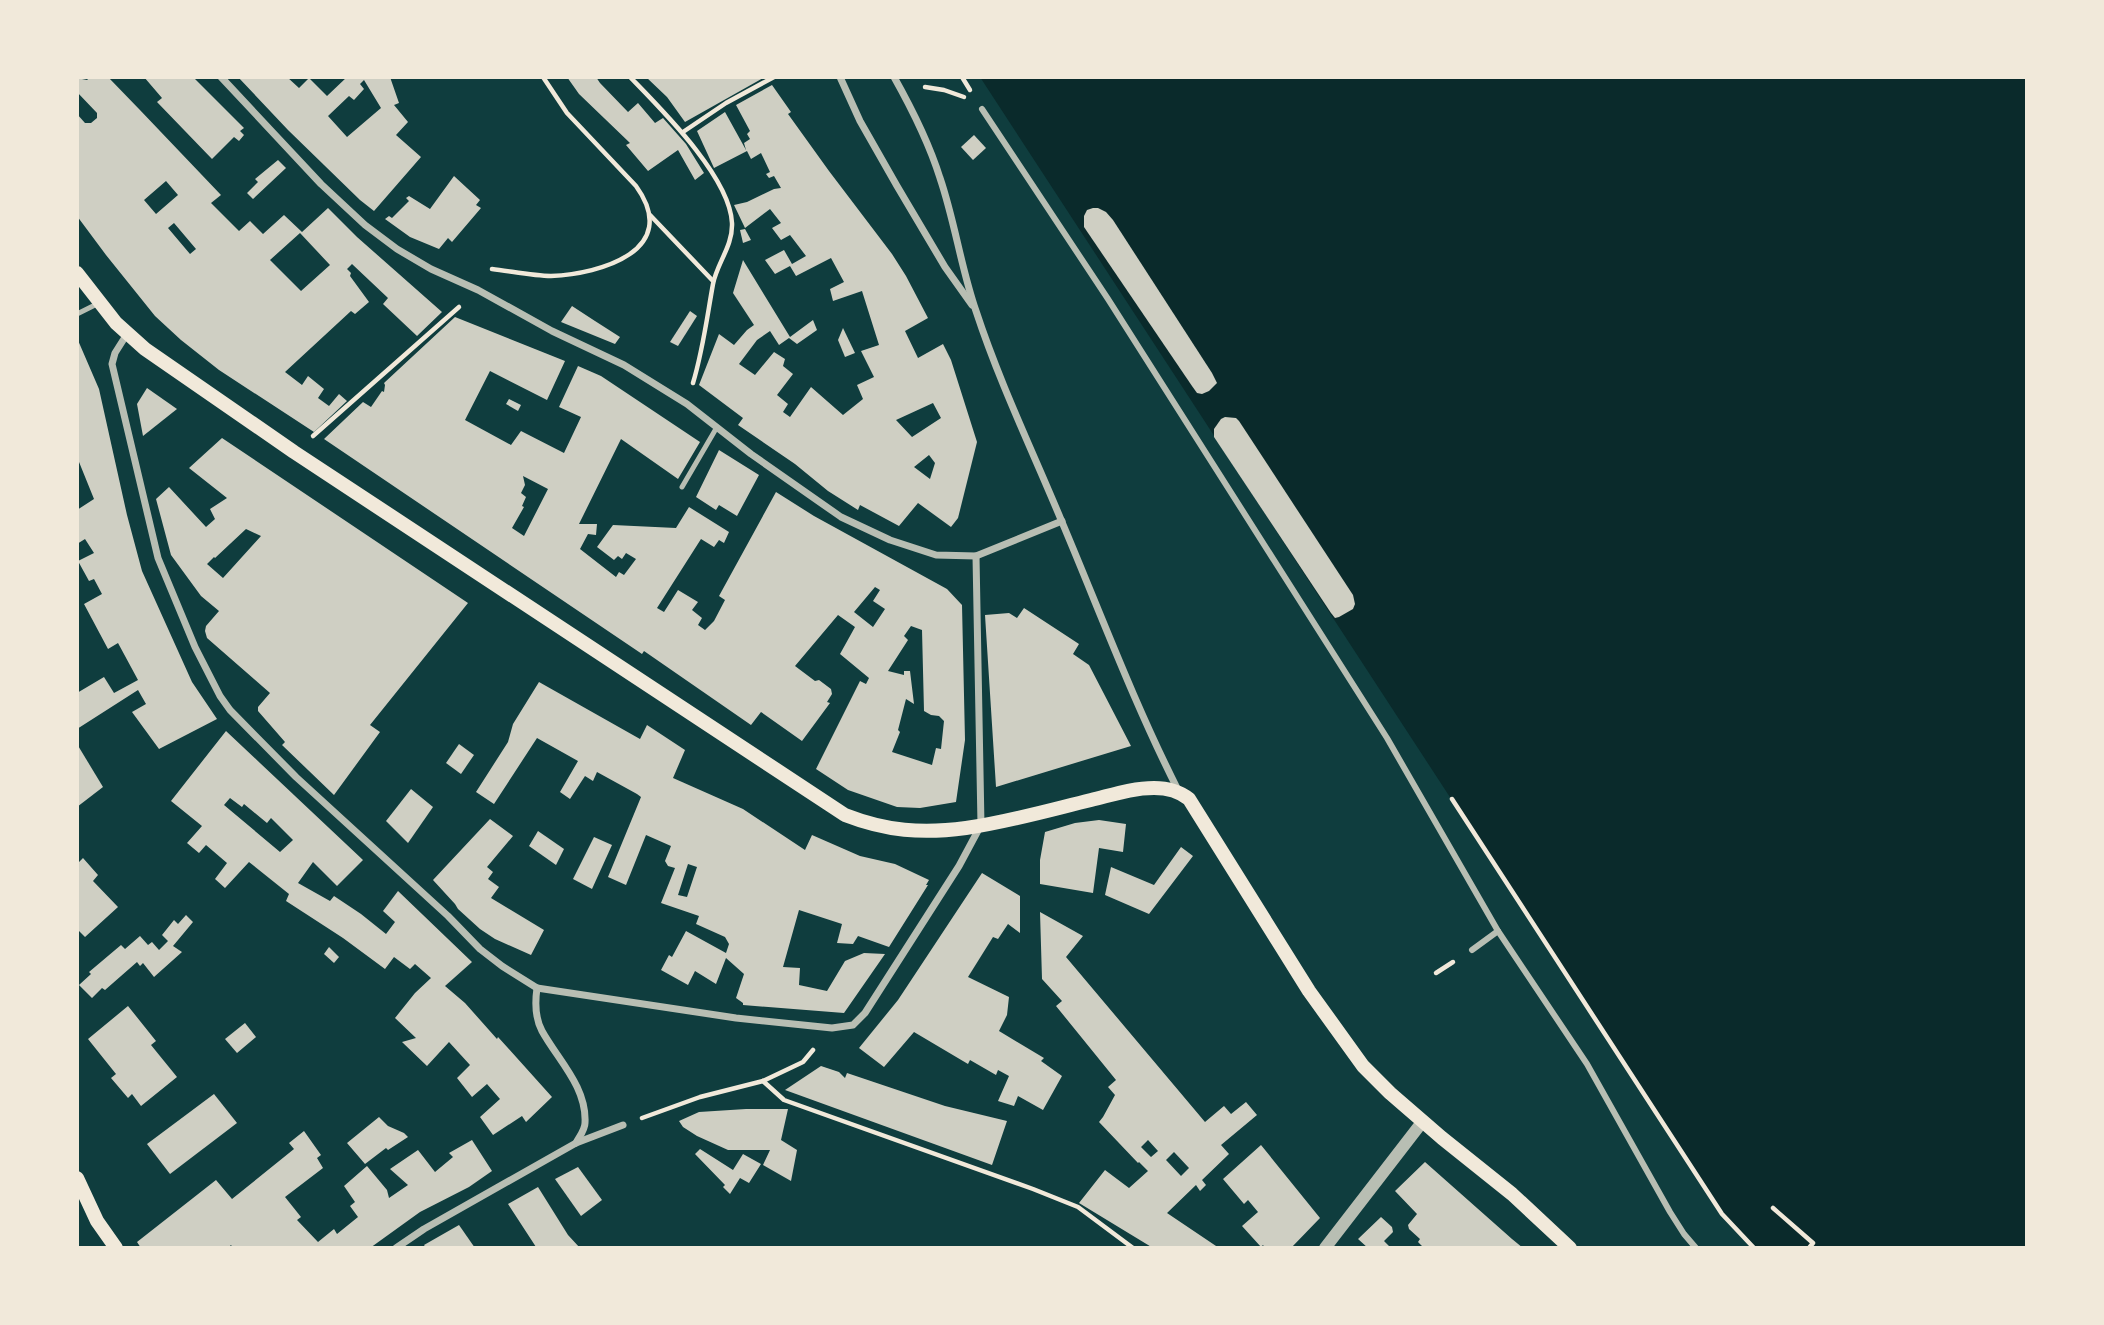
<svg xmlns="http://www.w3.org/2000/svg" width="2104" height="1325" viewBox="0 0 2104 1325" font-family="Helvetica,sans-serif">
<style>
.water{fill:#0a2a2b}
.building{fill:#cfcfc3;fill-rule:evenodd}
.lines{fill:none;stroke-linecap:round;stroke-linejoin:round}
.path{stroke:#f1e9da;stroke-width:4.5}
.service{stroke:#b8beb3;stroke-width:5}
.pedestrian{stroke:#b8beb3;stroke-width:6}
.minor{stroke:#b8beb3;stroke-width:7}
.tertiary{stroke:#b8beb3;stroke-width:12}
.secondary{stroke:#f1e9da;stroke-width:14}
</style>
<rect width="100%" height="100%" fill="#0f3d3e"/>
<path class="water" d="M980,77H2027V1248H1755L1722,1214Z"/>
<g class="building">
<path d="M90,77H108L139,109L221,195L211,203L239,231L250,221L263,234L284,215L302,232L328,208L357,237L442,312L417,336L383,304L388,298L352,264L347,269L351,273L350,276L369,302L355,314L351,311L285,372L302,385L308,376L324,389L318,398L329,406L339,394L347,401L314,432L219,370L181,340L155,316L106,255L77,216V114L85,123H91L97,118V113L77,92V78L87,80ZM166,181L178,195L156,214L144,200ZM174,223L196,249L190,254L168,228ZM300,233L330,265L301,291L270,260Z"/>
<path d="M144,77H193L244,128L240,131L244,135L239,141L234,137L212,159L157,102L162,98Z"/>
<path d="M238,77H287L299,88L309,78L327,96L347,77H390L399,103L394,105L408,122L396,135L421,157L374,211L360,200L288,130ZM364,80L381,108L347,137L328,116L349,96L354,100L364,89L360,84Z"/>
<path d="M567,77H596L600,83L628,112L638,103L655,123L663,118L686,144L704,173L695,180L678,150L648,171L626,145L630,143L579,94Z"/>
<path d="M646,77H765L685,122L667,97Z"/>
<path d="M772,85L791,112L788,114L829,171L892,254L906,276L928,318L905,331L918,358L943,344L951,360L977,442L958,518L951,527L918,503L899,526L860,505L858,510L828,491L795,464L738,425L743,418L699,385L719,334L734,345L747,330L754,325L733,293L743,260L790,337L813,320L817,330L797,344L789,338L779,345L770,331L757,340L739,364L755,375L774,352L785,359L783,366L793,374L777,395L788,404L783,412L790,417L811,387L843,415L863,399L857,385L874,377L861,351L879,345L862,291L833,301L830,289L844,282L831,258L796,276L790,266L775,274L765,260L784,250L792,264L806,256L790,235L781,240L772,228L781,223L770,209L745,228L734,205L747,202L774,189L781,188L774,176L769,178L766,174L770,172L761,153L751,159L747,151L714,168L697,131L725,112L746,150L744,143L750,139L747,134L750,131L736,105ZM933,403L941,418L912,437L896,420ZM929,455L935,463L930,479L914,467Z"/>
<path d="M974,135L986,148L973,160L961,147Z"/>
<path d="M278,160L286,168L253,199L247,193L258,182L255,179Z"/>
<path d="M454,176L480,200L476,205L481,208L452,242L448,238L439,249L410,237L385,219L389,216L392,218L409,201L406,198L409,196L430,209Z"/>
<path d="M1093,208H1098L1106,212L1113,220L1212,373L1217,383L1209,391L1202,394L1197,393L1192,386L1084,227V216L1087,210Z"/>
<path d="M745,229L751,240L743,243L740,230Z"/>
<path d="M572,306L595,321L620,337L615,344L561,322Z"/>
<path d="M690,311L697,316L678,346L670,342Z"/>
<path d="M455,317L565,361L547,400L490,371L465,420L511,445L521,431L564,453L581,417L559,407L578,366L601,376L700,442L678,479L621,439L579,524H597L596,535L588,534L580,549L616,577L619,572L624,575L636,559L626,553L622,559L618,556L614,560L597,547L613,525L676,528L689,507L729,532L724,543L719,540L714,547L701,539L657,608L664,612L678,590L698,602L692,610L702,618L698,625L705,630L714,621L725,600L719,596L776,492L814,516L947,589L962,605L965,740L956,802L920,808L897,807L848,790L816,769L860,681L866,684L869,678L840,654L855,627L838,615L795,666L815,681L819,680L831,689L832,694L827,702L830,703L802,741L761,712L751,725L644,651L642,654L324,439L363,402L371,407L382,391L384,392L385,385L384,383ZM523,476L548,489L524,536L512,528L524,507L522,506L526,497L521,493L525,485ZM875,587L880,590L873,601L885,609L873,627L854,612ZM911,626L922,630L924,711L931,715L939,716L944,721L941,749L936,748L932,765L892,752L900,732L898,730L906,699L914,704L910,671H904V675L888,671L908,640L904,636Z"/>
<path d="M843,328L855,353L845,357L838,340Z"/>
<path d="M77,338L99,389L127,515L142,571L192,682L217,719L159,749L132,712L146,704L138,690L77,729V693L104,677L114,693L138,680L118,643L108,649L84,604L102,594L94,579L89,581L78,561L94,553L85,539L77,544V510L94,499L77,457Z"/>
<path d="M147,388L177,409L143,436L137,404Z"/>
<path d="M509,399L521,405L518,411L506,404Z"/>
<path d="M1225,417L1236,418L1239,421L1353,595L1355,604L1353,609L1339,617L1335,618L1331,613L1214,437V429L1221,419Z"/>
<path d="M222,438L468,603L370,725L380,732L334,795L282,745L285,742L258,711V707L270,693L207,638L205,631L206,626L219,611L201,596L171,555L156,499L169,487L206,527L215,519L210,509L227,498L189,468ZM246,529L261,536L223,578L207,564L214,557L215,558Z"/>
<path d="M719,450L759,475L737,516L719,505L716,510L696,497Z"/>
<path d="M1024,608L1079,644L1073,654L1089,665L1131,746L996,787L985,615L1009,613L1017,618Z"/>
<path d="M539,682L640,739L647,725L685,750L673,778L743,809L805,850L812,835L860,856L895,864L929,880L926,885H928L889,947L858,936L853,944L837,943L842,924L799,910L783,967L800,968L799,985L827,991L845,961L864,953L885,954L844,1013L743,1005V1003L736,998L744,974L726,958L716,984L695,971L688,985L661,970L669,955L672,957L686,931L726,953L729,944L725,937L696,924L699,916L661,903L675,868L668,866L665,861L671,846L646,835L626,885L608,877L641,797L637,794L597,772L593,781L585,776L570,799L560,792L578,761L537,738L494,804L476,792L508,742L513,724ZM688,864L697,867L687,897L678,895Z"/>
<path d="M226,731L363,860L337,886L313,862L298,883L330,901L334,896L361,914L386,934L395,922L383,911L398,891L472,962L445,986L465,1003L497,1039L498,1037L552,1097L526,1122L522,1116L493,1135L480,1117L500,1099L487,1084L472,1097L457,1078L470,1065L449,1042L427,1066L402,1042L416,1038L395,1018L415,993L431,978L415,964L410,969L394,957L385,969L343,938L286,901L289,894L249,862L225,888L215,879L227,863L206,845L199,853L187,843L202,826L171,801ZM230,798L242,807L244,804L267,823L271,818L293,840L280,852L224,805Z"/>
<path d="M77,744L103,787L77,807Z"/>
<path d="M459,744L474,755L461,774L446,763Z"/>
<path d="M411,789L433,807L408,843L386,821Z"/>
<path d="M490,819L513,836L487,867L493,872L488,879L499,887L491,898L544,930L531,955L495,939L480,929L458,909L455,904L433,880Z"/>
<path d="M1099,820L1126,824L1123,852L1099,848L1093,893L1040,884V860L1045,832L1075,823Z"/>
<path d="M538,831L564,849L556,865L529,846Z"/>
<path d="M594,837L612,845L592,889L573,879Z"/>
<path d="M1181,847L1193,856L1149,914L1105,895L1111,867L1154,885Z"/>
<path d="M83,858L98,875L93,881L118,907L85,937L77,929V864Z"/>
<path d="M982,873L1020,896V933L1008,924L998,939L993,937L968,977L1009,997L1007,1015L999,1031L1044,1058L1041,1061L1062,1076L1043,1110L1018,1096L1014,1106L998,1101L1009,1076L998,1070L996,1075L970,1060L968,1064L914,1032L884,1067L859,1048L898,1000Z"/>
<path d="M1040,912L1083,936L1066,957L1205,1122L1224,1106L1231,1114L1246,1102L1257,1115L1221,1145L1229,1154L1202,1180L1206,1185L1200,1191L1196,1185L1167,1213L1219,1248H1153L1079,1203L1105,1170L1129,1188L1148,1171L1139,1162L1138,1163L1099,1122L1103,1117L1115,1095L1108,1087L1116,1080L1056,1006L1062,1001L1042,979ZM1148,1140L1158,1151L1151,1157L1141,1147ZM1174,1152L1189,1168L1181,1176L1166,1160Z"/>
<path d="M186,915L193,922L173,946L182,952L154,977L143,963L140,966L137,962L105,990L102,988L92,998L79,985L91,974L89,972L121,945L125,949L140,936L148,945L152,942L159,950L168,941L162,935L174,920L178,924Z"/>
<path d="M329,947L339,957L334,963L324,954Z"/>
<path d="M128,1006L156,1041L151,1045L177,1077L141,1106L132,1094L128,1098L111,1078L116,1074L88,1039Z"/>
<path d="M245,1023L256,1037L237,1053L225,1039Z"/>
<path d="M821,1066L839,1072L845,1078L847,1073L945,1106L1007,1121L992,1165L785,1090Z"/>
<path d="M214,1094L237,1123L170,1174L147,1144Z"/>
<path d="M746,1109H788L781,1140L797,1150L791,1181L763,1165L770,1150H728L697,1136L683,1127L679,1121L699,1112Z"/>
<path d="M379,1117L388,1126L404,1133L408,1137L388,1150L386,1148L365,1164L347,1143Z"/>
<path d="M304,1131L321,1155L317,1158L323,1168L285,1197L301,1217L297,1220L318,1242L334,1229L337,1234L358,1217L350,1206L355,1202L344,1186L367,1166L387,1190L389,1198L408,1185L390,1169L418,1150L435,1172L453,1157L449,1153L472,1140L492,1171L469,1187L420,1212L370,1248H233L231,1245L228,1248H141L137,1242L216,1180L232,1199L294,1149L289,1143Z"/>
<path d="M1261,1145L1320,1218L1291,1248H1265L1263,1245L1261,1247L1242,1226L1258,1212L1248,1200L1244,1204L1223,1179Z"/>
<path d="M700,1149L733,1170L743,1154L761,1164L749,1183L740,1178L730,1194L723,1187L725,1185L695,1154Z"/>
<path d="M1425,1162L1512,1239L1523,1248H1424L1418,1242L1420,1239L1409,1229L1408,1225L1417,1214L1395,1191Z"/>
<path d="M578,1167L602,1200L581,1216L555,1179Z"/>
<path d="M538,1187L568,1235L580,1248L536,1247L508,1204Z"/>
<path d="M1381,1217L1392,1227L1393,1232L1384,1241L1391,1248H1368L1358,1239Z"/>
<path d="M459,1225L475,1248H426L424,1245Z"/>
</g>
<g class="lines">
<g class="path">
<path d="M630,77C662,110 730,177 732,223C733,246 717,263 713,284C707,317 703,350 693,383"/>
<path d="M962,77L970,90"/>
<path d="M925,87L944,90L964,97"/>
<path d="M683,132L726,103L774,77"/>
<path d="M650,215L713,281"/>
<path d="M492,269C510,271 533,276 551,276C601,274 682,250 636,186L567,113L543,77"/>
<path d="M313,436L459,307"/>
<path d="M1452,799L1722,1214L1754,1248"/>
<path d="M1436,973L1453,962"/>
<path d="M763,1081L784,1100L1033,1189L1078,1207L1133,1248"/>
<path d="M642,1118L700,1097L763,1081L803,1062L813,1050"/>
<path d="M1773,1208L1813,1243L1809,1248"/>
</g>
<g class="service">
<path d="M77,314L99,303"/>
<path d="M682,487L717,427"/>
</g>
<g class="pedestrian">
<path d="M982,109L1108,299L1387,738L1498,931L1587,1064L1670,1212L1684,1234L1696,1248"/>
<path d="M1472,950L1498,931"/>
</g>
<g class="minor">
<path d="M221,77L321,184L365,225L397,249L431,269L478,290L552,331L624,365L687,404L751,454L841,517L890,540L936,555L976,556L1062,521"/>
<path d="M840,77L860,121L897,186L945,267L972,305"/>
<path d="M894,77C912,109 929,143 940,178C955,222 961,268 976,311C1000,384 1033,452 1062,522C1100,612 1134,703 1178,790"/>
<path d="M127,334L115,353L112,364L158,558L195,647L220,696L230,710L296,777L448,916L480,949L502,966L537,988L736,1018L832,1028L853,1025L865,1013L959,866L981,825L976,556"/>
<path d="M537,988C535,1002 535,1018 542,1031C558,1060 587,1087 585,1123C585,1130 579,1137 576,1143"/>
<path d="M396,1248L424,1229L576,1143L623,1125"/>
</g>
<path class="tertiary" d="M1325,1248L1423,1121"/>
<g class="secondary">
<path d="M77,273L116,323L145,349L294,452L845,815C886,831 922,834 966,828C1008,822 1050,810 1091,800C1112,795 1132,788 1154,788C1167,788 1179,791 1189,799L1309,991L1363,1066L1390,1093L1442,1138L1512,1194L1570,1248"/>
<path d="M77,1178L97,1221L116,1248"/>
</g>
</g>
<rect width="2104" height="1325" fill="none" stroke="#f1e9da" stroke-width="158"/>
</svg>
